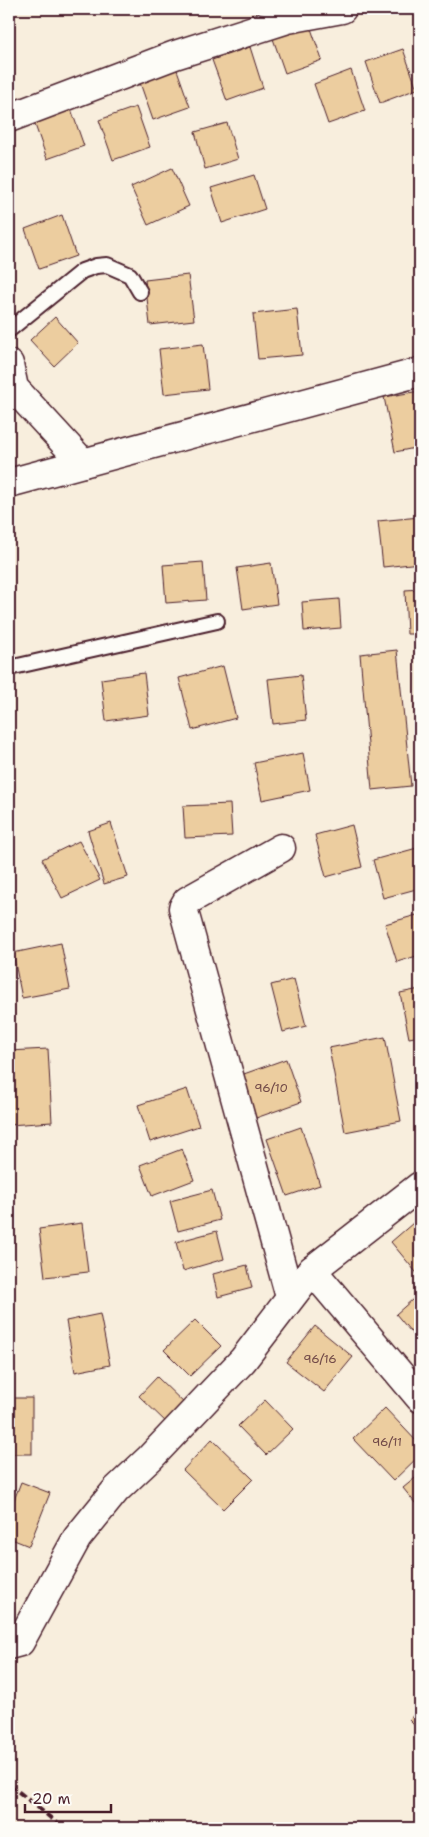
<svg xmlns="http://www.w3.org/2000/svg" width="429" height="1837" viewBox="0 0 429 1837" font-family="'Shantell Sans',sans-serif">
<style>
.building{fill:#eccd9f;stroke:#4a1f2b}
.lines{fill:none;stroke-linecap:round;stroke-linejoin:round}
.lane-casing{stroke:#4a1f2b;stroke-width:18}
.street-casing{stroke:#4a1f2b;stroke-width:31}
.lane{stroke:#fdfcf7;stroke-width:14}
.street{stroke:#fdfcf7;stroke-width:28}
.rail{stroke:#4a1f2b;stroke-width:4;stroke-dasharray:8 4;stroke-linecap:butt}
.labels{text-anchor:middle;stroke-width:5;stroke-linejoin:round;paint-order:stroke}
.number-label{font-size:12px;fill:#724a48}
</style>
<rect width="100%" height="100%" fill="#f8eedd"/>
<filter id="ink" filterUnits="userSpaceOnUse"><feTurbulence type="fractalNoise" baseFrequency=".02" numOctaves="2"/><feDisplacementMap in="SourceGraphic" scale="10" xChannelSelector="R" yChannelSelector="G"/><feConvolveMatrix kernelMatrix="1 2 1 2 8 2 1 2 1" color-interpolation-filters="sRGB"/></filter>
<g filter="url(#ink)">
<g class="building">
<path d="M308,20L322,60L285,73L271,33Z"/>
<path d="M250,47L263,88L227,101L212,60Z"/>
<path d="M403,49L417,89L380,103L366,62Z"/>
<path d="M176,67L190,107L153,120L139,80Z"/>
<path d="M351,70L365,111L328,124L314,84Z"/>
<path d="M70,106L84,146L47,159L33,119Z"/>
<path d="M136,107L150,147L113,160L99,120Z"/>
<path d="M227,123L238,159L205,169L195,132Z"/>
<path d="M172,168L189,206L148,225L131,187Z"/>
<path d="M254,175L265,209L222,223L211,188Z"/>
<path d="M62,215L76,256L39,269L25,229Z"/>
<path d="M188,275L194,320L150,325L145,280Z"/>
<path d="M297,309L302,355L258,359L253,314Z"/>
<path d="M55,317L78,343L54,366L30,340Z"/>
<path d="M203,344L208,389L164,394L159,349Z"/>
<path d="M420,391V447L395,452L384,397Z"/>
<path d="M420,517V563L383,567L378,521Z"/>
<path d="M203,562L206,600L166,603L163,565Z"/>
<path d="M271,563L277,604L243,609L237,568Z"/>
<path d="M420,589V634H407L405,590Z"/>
<path d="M339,599L341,628L304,631L302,602Z"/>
<path d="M397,650L411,786L372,790L360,654Z"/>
<path d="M223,666L236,718L192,730L179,678Z"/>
<path d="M144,673L149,715L106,721L101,679Z"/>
<path d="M301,675L306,720L273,724L268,679Z"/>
<path d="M303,753L310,790L262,800L254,763Z"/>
<path d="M230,804L232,836L185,838L183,806Z"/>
<path d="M111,823L128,877L104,884L88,831Z"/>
<path d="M352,825L362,867L326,877L315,835Z"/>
<path d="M79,841L100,880L62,898L42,859Z"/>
<path d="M417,848L420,860V888L383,898L373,860Z"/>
<path d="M420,914V955L397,962L385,924Z"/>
<path d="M61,943L70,989L22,998L13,953Z"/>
<path d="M294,979L306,1026L283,1032L271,985Z"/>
<path d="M420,989V1036L409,1038L400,993Z"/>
<path d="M385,1037L401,1121L345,1132L329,1048Z"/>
<path d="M48,1049L52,1122L9,1125V1051Z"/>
<path d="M286,1059L301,1102L256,1118L241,1075Z"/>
<path d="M187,1089L199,1126L150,1142L138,1105Z"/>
<path d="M301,1127L320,1185L287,1196L267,1139Z"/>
<path d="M182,1149L194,1180L152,1196L140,1165Z"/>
<path d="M212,1190L220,1220L178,1231L170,1201Z"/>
<path d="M420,1217V1277L391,1242Z"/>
<path d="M82,1223L88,1272L45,1277L39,1229Z"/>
<path d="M217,1231L224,1259L183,1271L176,1242Z"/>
<path d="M247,1265L252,1288L218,1297L213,1274Z"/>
<path d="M420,1293V1343L396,1314Z"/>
<path d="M100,1314L110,1365L75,1372L66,1321Z"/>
<path d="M195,1320L221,1346L190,1376L164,1350Z"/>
<path d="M315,1326L353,1357L324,1392L286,1362Z"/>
<path d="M157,1377L188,1407L170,1426L139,1396Z"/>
<rect x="9" y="1398" width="23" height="56"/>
<path d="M265,1400L293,1429L266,1455L238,1426Z"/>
<path d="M385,1408L420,1445V1455L393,1481L353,1439Z"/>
<path d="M212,1439L253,1479L223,1509L183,1470Z"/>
<path d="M420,1474V1509L403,1488Z"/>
<path d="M21,1482L50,1493L29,1546L9,1538V1513Z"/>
<path d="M420,1708V1731L409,1720Z"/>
</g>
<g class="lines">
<g class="lane-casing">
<g id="lane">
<path d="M9,330L82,271L96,266L107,265L130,275L140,292"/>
<path d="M9,668L217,621"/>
</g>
</g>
<g class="street-casing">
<g id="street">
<path d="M9,118L175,55L288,19L342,9"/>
<path d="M9,364L14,388L83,463"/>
<path d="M9,483L420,372"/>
<path d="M281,848L187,901L183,908L290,1297"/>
<path d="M312,1270L420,1398"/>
<path d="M9,1645L20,1642L77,1538L116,1490L150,1458L243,1360L312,1270L420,1186"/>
</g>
</g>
<use href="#lane" class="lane"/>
<use href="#street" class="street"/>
<path class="rail" d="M9,1784L63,1828"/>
</g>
</g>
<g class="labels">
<g class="number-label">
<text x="271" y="1092">96/10</text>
<text x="320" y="1363">96/16</text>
<text x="387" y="1446">96/11</text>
</g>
</g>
<rect width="429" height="1837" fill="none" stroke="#fdfcf7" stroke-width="30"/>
<rect x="15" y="15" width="399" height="1807" fill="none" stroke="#4a1f2b" stroke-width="2" filter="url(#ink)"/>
<path d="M25 1804v8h86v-8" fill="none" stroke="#4a1f2b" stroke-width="2.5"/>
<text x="32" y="1804" font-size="15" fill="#4a1f2b" stroke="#fdfcf7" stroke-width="4" paint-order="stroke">20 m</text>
</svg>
